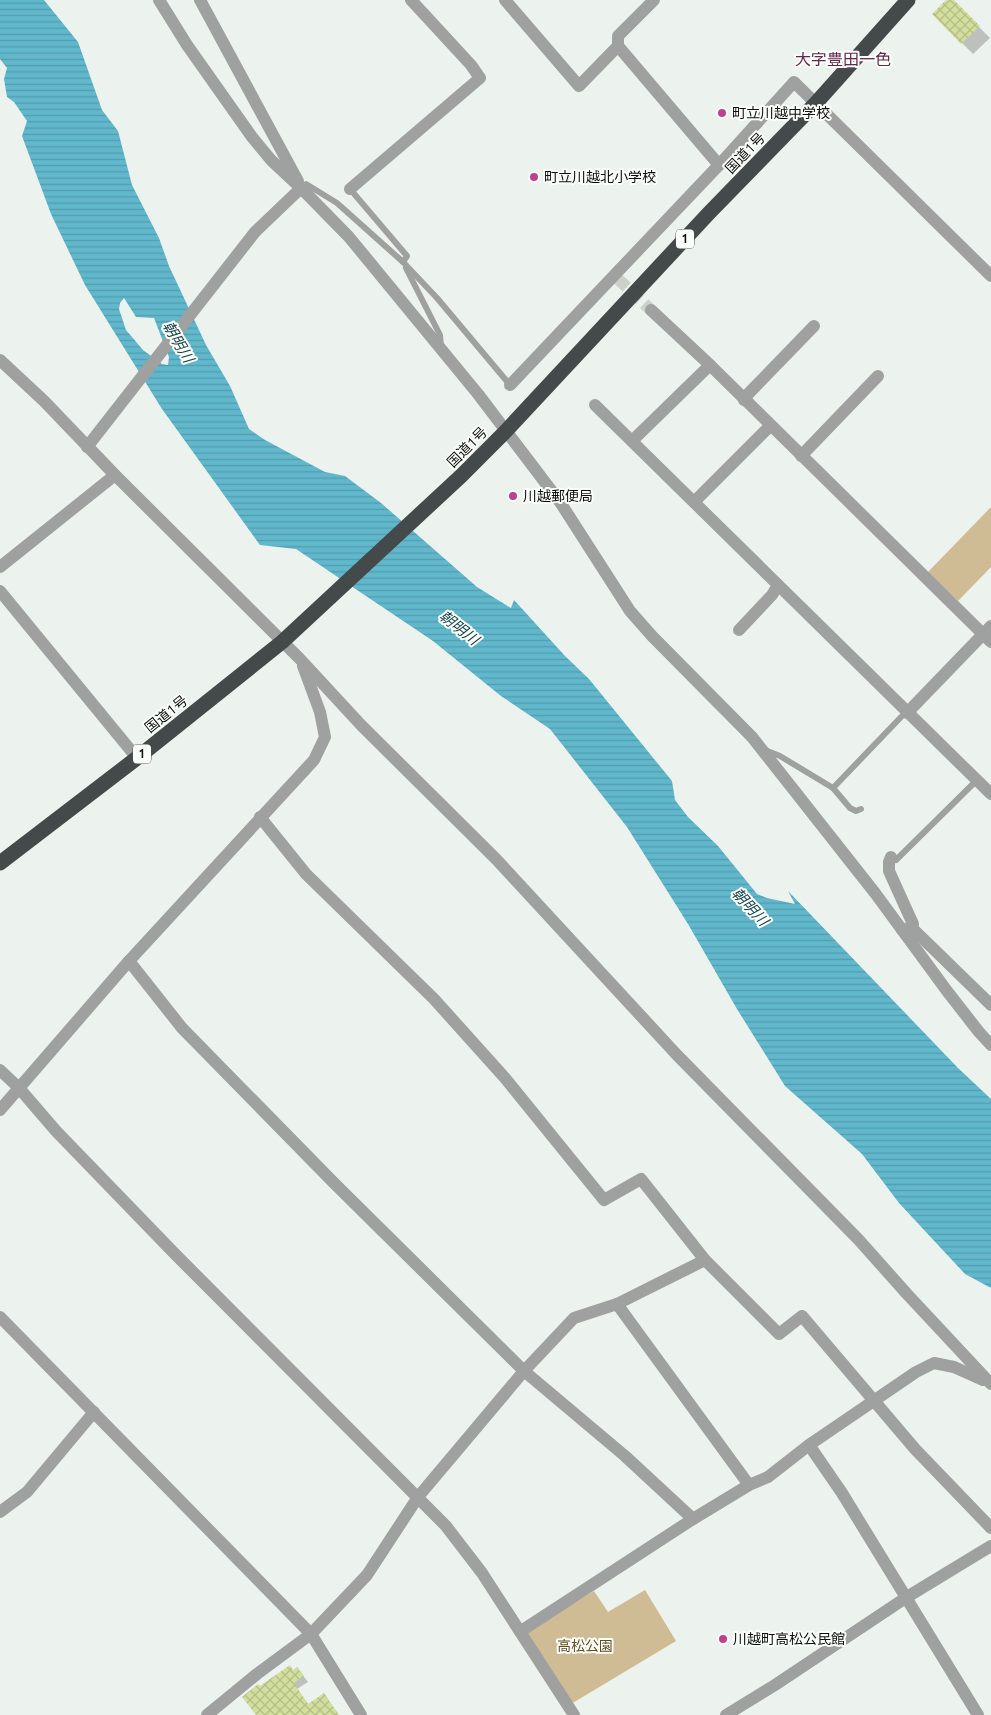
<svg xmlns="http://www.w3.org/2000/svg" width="991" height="1715" viewBox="0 0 991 1715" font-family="Ubuntu,'Noto Sans JP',sans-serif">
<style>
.park{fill:#d0bc94}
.water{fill:url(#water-rules);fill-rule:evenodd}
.shadow{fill:#0003}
.building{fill:url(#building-cross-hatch)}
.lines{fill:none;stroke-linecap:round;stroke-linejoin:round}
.street-tunnel{stroke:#cbd0cb;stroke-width:12;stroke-dasharray:12 6;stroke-linecap:butt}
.lane{stroke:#9ea1a0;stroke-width:6}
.street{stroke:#9ea1a0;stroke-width:12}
.highway{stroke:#434a49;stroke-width:15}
.poi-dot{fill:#bf408d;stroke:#fafffb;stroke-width:2}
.labels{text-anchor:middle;stroke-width:4;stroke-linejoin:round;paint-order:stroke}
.shield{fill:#fafffb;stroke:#545754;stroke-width:1}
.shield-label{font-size:12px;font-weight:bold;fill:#0d0f0d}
.poi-label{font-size:14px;fill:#0d0f0d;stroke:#fafffb;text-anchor:start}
.street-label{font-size:14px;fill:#0d0f0d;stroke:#fafffb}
.park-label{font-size:14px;fill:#624d1d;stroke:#fafffb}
.water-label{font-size:15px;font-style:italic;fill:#1a424b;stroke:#fafffb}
.quarter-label{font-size:16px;fill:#64264a;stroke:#fafffb}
</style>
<defs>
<pattern id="water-rules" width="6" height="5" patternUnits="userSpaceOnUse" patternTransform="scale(1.25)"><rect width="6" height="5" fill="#61b7cb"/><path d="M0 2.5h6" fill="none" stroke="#539cad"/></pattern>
<pattern id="building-cross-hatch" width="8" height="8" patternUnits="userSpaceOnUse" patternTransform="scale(1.25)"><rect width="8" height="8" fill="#d2de9c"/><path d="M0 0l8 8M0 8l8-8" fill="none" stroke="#b3bd85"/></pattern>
</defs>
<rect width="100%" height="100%" fill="#ecf2ed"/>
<g class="park">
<path d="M991,507V567L958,601L928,572Z"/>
<path d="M645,1590L676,1641L571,1704L527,1632L594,1591L608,1612Z"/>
</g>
<path class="water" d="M0,0H44L78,42L102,110L118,131L132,185L159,238L169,266L206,345L230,386L249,429L265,440L325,472L345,476L381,503L477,587L511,608L514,600L565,656L589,679L672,781L675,800L688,817L718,846L757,894L767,898L795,904L788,891L958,1068L991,1099V1288L965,1274L899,1203L862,1154L785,1086L737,1009L688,924L627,827L550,729L501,696L433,641L296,549L260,545L162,409L85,285L51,214L22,136L27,121L14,102L7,97L4,79L7,68L0,59ZM124,298L136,317L154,318L169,357L168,365L162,364L143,350L126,330L119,309L120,303Z"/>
<g class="shadow">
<path d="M948,0H952L990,38L973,54L933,14Z"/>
<path d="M297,1668L308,1682L297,1689L309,1705L324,1695L339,1715H257L260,1688Z"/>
</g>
<g class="building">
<path d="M946,0H954L980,26L961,44L932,14Z"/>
<path d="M290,1665L293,1670L297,1667L304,1676L294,1683L308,1704L324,1693L339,1715H256L242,1697L258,1684L260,1686Z"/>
</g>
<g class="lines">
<path class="street-tunnel" d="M618,279L651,310"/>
<g class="lane">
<path d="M301,188L306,184L337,203L403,262L407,256L350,189"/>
<path d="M403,262L437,298L510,385"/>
<path d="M406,268L440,335L441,347"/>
<path d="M765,750L780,756L833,788L850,808L856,811L861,809"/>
<path d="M833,788L902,716L907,713"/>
<path d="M896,860L977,780"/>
</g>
<g class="street">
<path d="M159,0L187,45L252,137L271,160L301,188L349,237L478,394L560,502L630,611L652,636L752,737L875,893L947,991L979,1032L991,1045"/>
<path d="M200,0L298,181"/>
<path d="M505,0L579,86L618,46"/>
<path d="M654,0L618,36V46L719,165L794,82L991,276"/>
<path d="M350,189L480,78L471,65L411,0"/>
<path d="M651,310L710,365L991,642"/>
<path d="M0,360L44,401L115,475L300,659L361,725L496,859L677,1055L858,1239L907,1294L991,1384"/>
<path d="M510,385L719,165"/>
<path d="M744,400L749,393L814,326"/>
<path d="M595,405L991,794"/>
<path d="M632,441L710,365"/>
<path d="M87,447L255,232L301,188"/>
<path d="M801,456L878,376"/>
<path d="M694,502L770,426"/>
<path d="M0,567L115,475"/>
<path d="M0,591L137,758"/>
<path d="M739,630L772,595L778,585"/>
<path d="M907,713L991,626"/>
<path d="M260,817L306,874L434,999L505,1078L604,1200L641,1179L705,1260L779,1334L802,1316L915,1449L991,1528"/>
<path d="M891,857L889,862V871L913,924L912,928"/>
<path d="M902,930L912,928L991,1005"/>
<path d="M129,961L182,1028L334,1183L524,1371L625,1456L693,1519"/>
<path d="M0,1070L19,1088L56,1131L175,1254L446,1526L482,1573L574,1715"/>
<path d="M0,1110L129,961L314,760L325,737L320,712L303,666"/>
<path d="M617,1304L749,1485"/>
<path d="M0,1317L311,1634L361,1715"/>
<path d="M809,1445L916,1372L934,1363L954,1367L983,1380"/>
<path d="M0,1512L27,1492L94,1412"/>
<path d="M521,1631L693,1519L749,1485L768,1477L809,1445L842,1493L978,1715"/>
<path d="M207,1715L257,1674L311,1634L367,1575L418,1497L524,1371L574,1318L617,1304L705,1260"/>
<path d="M726,1715L775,1685L907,1597L991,1546"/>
</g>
<path class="highway" d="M0,863L137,758L282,642L461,476L505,432L709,213L816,103L908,0"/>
</g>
<g class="poi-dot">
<circle cx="722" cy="113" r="5"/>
<circle cx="534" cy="177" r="5"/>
<circle cx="513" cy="496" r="5"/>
<circle cx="723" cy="1639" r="5"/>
</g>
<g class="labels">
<g class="shield">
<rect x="676" y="229.5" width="18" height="19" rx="4"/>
<rect x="133" y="744.5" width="18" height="19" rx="4"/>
</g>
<g class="shield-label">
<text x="685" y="243">1</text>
<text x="142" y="758">1</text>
</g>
<g class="poi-label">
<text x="732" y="118">町立川越中学校</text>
<text x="544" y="182">町立川越北小学校</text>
<text x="523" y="501">川越郵便局</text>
<text x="733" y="1644">川越町高松公民館</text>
</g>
<g class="street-label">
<text transform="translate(745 153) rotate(-46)" y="5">国道1号</text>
<text transform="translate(467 447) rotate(-45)" y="5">国道1号</text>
<text transform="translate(166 714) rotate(-39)" y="5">国道1号</text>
</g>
<g class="park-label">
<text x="585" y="1651">高松公園</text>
</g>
<g class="water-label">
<text transform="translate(178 342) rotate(59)" y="5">朝明川</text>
<text transform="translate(459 628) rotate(38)" y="5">朝明川</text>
<text transform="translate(750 907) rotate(47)" y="5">朝明川</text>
</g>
<g class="quarter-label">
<text x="843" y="65">大字豊田一色</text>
</g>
</g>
</svg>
